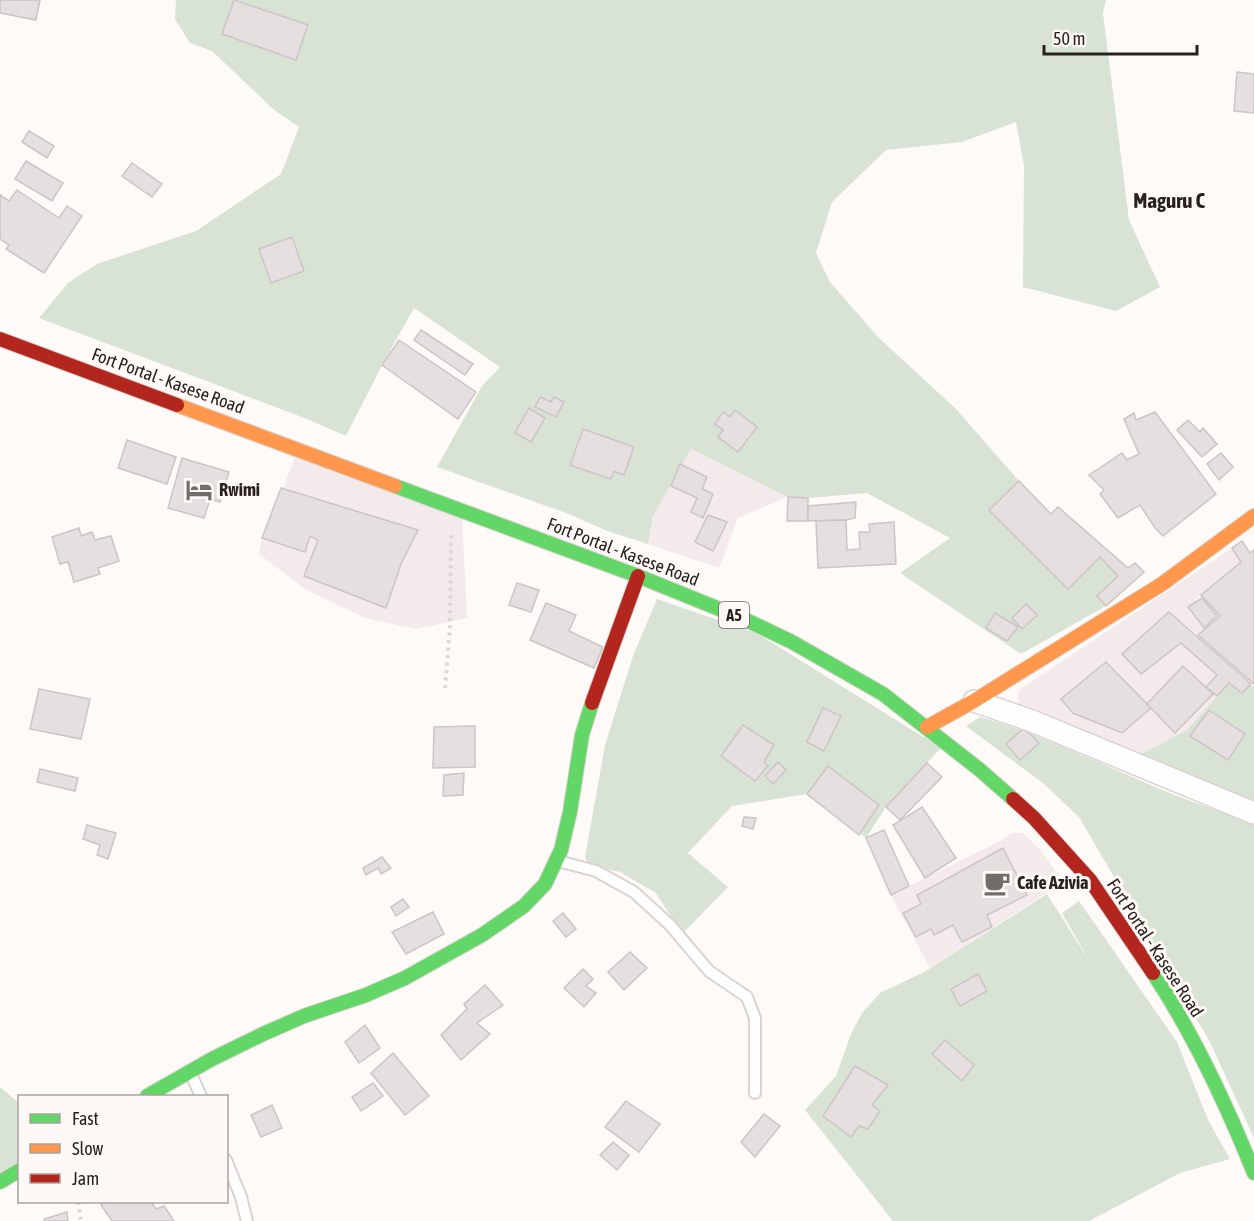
<svg xmlns="http://www.w3.org/2000/svg" width="1254" height="1221" viewBox="0 0 1254 1221" font-family="'Asap Condensed',sans-serif">
<style>
.commercial{fill:#f4eaeb}
.green{fill:#d8e3d5}
.building{fill:#e5dfe0;stroke:#cbc5c5;stroke-width:1.5}
.lines{fill:none;stroke-linecap:round;stroke-linejoin:round}
.lane-casing{stroke:#dad4d1;stroke-width:14}
.street-casing{stroke:#dad4d1;stroke-width:24}
.fast-casing{stroke:#dad4d1;stroke-width:16}
.slow-casing{stroke:#dad4d1;stroke-width:16}
.jam-casing{stroke:#dad4d1;stroke-width:16}
.path{stroke:#d9d8d7;stroke-width:4;stroke-dasharray:3 4.5;stroke-linecap:butt}
.lane{stroke:#fffefe;stroke-width:10}
.street{stroke:#fffefe;stroke-width:21}
.fast{stroke:#63d668;stroke-width:14}
.slow{stroke:#ff974d;stroke-width:14}
.jam{stroke:#b3261e;stroke-width:14}
.labels{text-anchor:middle;stroke-width:6;stroke-linejoin:round;paint-order:stroke}
.shield{fill:#fef9f7;stroke:#69625e;stroke-width:1.5}
.shield-label{font-size:16px;font-weight:bold;fill:#29211c}
.street-label{font-size:18px;fill:#29211c;stroke:#fef9f7}
.poi-label{font-size:18px;font-weight:bold;fill:#29211c;stroke:#fef9f7;text-anchor:start}
.quarter-label{font-size:21px;font-weight:bold;fill:#29211c;stroke:#fef9f7}
</style>
<rect width="100%" height="100%" fill="#fdfaf8"/>
<g class="commercial">
<path d="M691,449L788,497L738,518L719,568L648,544L653,516Z"/>
<path d="M296,456L462,517L467,618L416,629L365,618L305,589L259,554L262,538Z"/>
<path d="M1232,548L1241,562L1188,607L1204,628L1198,635L1169,612L1123,654L1181,643L1217,675L1206,687L1217,696L1187,730L1141,754L1018,705L1019,690Z"/>
<path d="M1012,833H1023L1040,850L1064,882L930,968L891,895L1000,841Z"/>
</g>
<g class="green">
<path d="M176,0H1106L1103,13L1129,220L1160,287L1116,311L1023,287L1024,166L1016,122L962,142L886,150L832,202L816,253L830,282L879,338L956,409L1019,481L990,510L1100,557L1118,576L1098,595L1106,606L1021,654L900,573L950,538L867,493L808,498L788,497L691,449L653,516L648,544L607,531L569,514L437,467L482,386L500,367L414,308L382,365L346,436L307,419L39,318L68,283L97,264L196,231L281,174L299,127L273,109L212,51L190,43L175,19Z"/>
<path d="M657,599L758,634L941,748L886,807L866,838L807,794L732,806L688,853L728,887L682,934L656,893L620,872L588,865L585,857L605,745L633,656Z"/>
<path d="M1229,683L1254,686V805L1141,754L1187,730Z"/>
<path d="M980,717C1041,734 1097,762 1155,787C1187,801 1221,811 1254,823V1138L1210,1042L1079,817L1044,784L966,726Z"/>
<path d="M1047,894L1090,962L1062,913L1079,901L1177,1042L1208,1120L1230,1159L1180,1173L1089,1221H893L805,1110L836,1076L851,1034L862,1013L880,993L924,972Z"/>
<path d="M0,1087L20,1104L19,1164L0,1175Z"/>
</g>
<g class="building">
<path d="M0,0H40L36,20L0,13Z"/>
<path d="M234,0L308,25L296,60L222,34Z"/>
<path d="M1237,72L1254,74V113L1234,111Z"/>
<path d="M29,131L54,146L47,158L22,142Z"/>
<path d="M26,161L63,183L52,201L15,179Z"/>
<path d="M132,163L162,184L152,197L122,176Z"/>
<path d="M17,190L59,218L67,206L82,216L44,273L6,249L9,245L0,239V195L9,201Z"/>
<path d="M292,237L304,271L271,283L259,249Z"/>
<path d="M421,330L473,364L465,375L414,340Z"/>
<path d="M399,340L476,392L458,419L382,365Z"/>
<path d="M540,397L551,402L554,397L564,402L556,417L535,407Z"/>
<path d="M529,408L545,418L531,442L515,433Z"/>
<path d="M735,410L757,427L738,452L718,437L723,430L715,424L723,412L730,417Z"/>
<path d="M1155,412L1216,494L1163,536L1155,528L1140,505L1118,518L1100,494L1104,490L1089,475L1122,453L1127,460L1139,454L1124,419L1134,413L1136,420Z"/>
<path d="M1188,420L1200,432L1203,428L1217,444L1202,457L1177,430Z"/>
<path d="M583,429L634,447L624,475L614,471L611,479L570,465Z"/>
<path d="M127,440L176,457L167,484L118,468Z"/>
<path d="M1221,453L1233,467L1219,480L1207,464Z"/>
<path d="M182,458L229,472L220,502L210,499L204,518L168,508Z"/>
<path d="M680,464L707,477L702,489L713,494L703,518L691,512L697,498L671,486Z"/>
<path d="M1019,481L1051,514L1058,507L1128,568L1135,563L1144,572L1106,606L1097,596L1118,576L1100,557L1068,589L989,510Z"/>
<path d="M281,488L418,530L401,564L386,608L304,576L318,540L310,536L305,552L262,538Z"/>
<path d="M788,497L808,498V521H787Z"/>
<path d="M856,502L855,518L846,520L808,521V506Z"/>
<path d="M708,515L727,522L713,551L695,542Z"/>
<path d="M846,520L847,550L860,549L859,532H870L869,524L894,522L896,564L818,568L816,521Z"/>
<path d="M79,528L81,536L92,532L95,540L111,536L119,561L98,568L100,574L74,582L68,562L60,564L52,537Z"/>
<path d="M1242,541L1250,553L1254,550V684L1198,635L1220,616L1201,595L1241,562L1232,548Z"/>
<path d="M517,583L539,590L531,612L509,605Z"/>
<path d="M1202,598L1217,616L1204,628L1188,607Z"/>
<path d="M546,603L576,615L569,631L603,647L594,668L530,640Z"/>
<path d="M1026,604L1037,615L1022,629L1012,618Z"/>
<path d="M1169,612L1251,684L1242,693L1229,683L1217,696L1206,687L1217,675L1181,643L1141,674L1122,654Z"/>
<path d="M995,613L1018,627L1007,641L986,628Z"/>
<path d="M1106,662L1151,708L1122,733L1073,713L1061,699Z"/>
<path d="M1183,666L1213,694L1175,733L1147,704Z"/>
<path d="M39,689L90,699L81,739L30,729Z"/>
<path d="M823,708L841,716L824,751L807,742Z"/>
<path d="M1209,710L1245,734L1228,760L1190,736Z"/>
<path d="M743,725L774,745L764,762L768,766L755,781L721,756Z"/>
<path d="M475,726V767L433,768L434,727Z"/>
<path d="M1024,728L1039,743L1020,760L1006,744Z"/>
<path d="M778,762L786,770L773,784L765,776Z"/>
<path d="M927,763L942,777L900,820L886,807Z"/>
<path d="M828,766L879,805L859,835L807,794Z"/>
<path d="M40,769L78,778L75,791L37,782Z"/>
<path d="M464,773L463,795L443,796L444,775Z"/>
<path d="M922,807L956,858L925,878L893,825Z"/>
<path d="M744,817L756,818L753,829L742,826Z"/>
<path d="M87,825L116,833L108,859L97,855L100,845L83,839Z"/>
<path d="M884,830L909,886L891,895L866,838Z"/>
<path d="M1003,848L1027,895L987,915L992,927L962,942L953,925L934,935L931,929L916,937L903,913L921,904L917,895Z"/>
<path d="M382,857L391,868L381,874L378,868L366,875L363,868Z"/>
<path d="M403,899L409,907L396,916L391,907Z"/>
<path d="M433,912L444,934L406,954L392,932Z"/>
<path d="M563,913L576,929L566,937L553,921Z"/>
<path d="M630,952L647,968L624,990L608,972Z"/>
<path d="M583,969L593,979L586,986L596,993L584,1007L564,988Z"/>
<path d="M978,974L987,991L960,1006L951,989Z"/>
<path d="M485,985L503,1005L477,1023L490,1034L461,1060L441,1035L467,1009L464,1004Z"/>
<path d="M365,1025L380,1048L359,1063L345,1042Z"/>
<path d="M945,1040L974,1065L962,1081L932,1054Z"/>
<path d="M393,1053L429,1096L405,1115L371,1073Z"/>
<path d="M855,1066L888,1085L872,1105L880,1111L868,1129L859,1126L851,1137L823,1116Z"/>
<path d="M373,1083L383,1096L361,1111L352,1097Z"/>
<path d="M626,1101L660,1124L639,1152L605,1127Z"/>
<path d="M272,1105L282,1128L261,1137L251,1115Z"/>
<path d="M764,1114L780,1126L755,1157L741,1142Z"/>
<path d="M613,1142L629,1155L617,1170L600,1155Z"/>
<path d="M105,1202H151L156,1209L164,1206L174,1221H112L101,1205Z"/>
<path d="M67,1212L68,1221H44V1219Z"/>
</g>
<g class="lines">
<g class="lane-casing">
<g id="lane">
<path d="M558,861L596,871L634,892L670,925L709,971L747,997L755,1018V1093"/>
<path d="M190,1072L201,1096"/>
<path d="M226,1160L241,1197L247,1221"/>
</g>
</g>
<g class="street-casing">
<path id="street" d="M974,701L1032,721L1254,813"/>
</g>
<g class="fast-casing">
<g id="fast">
<path d="M395,486L638,576L744,619L792,642L883,694L980,770L1013,799"/>
<path d="M1153,973C1193,1033 1227,1106 1254,1173"/>
<path d="M147,1096L212,1059L263,1034L304,1016L366,995L405,978L482,935L524,906L545,884L561,850L570,812L582,735L592,703"/>
<path d="M0,1182L20,1170"/>
</g>
</g>
<g class="slow-casing">
<g id="slow">
<path d="M177,405L395,486"/>
<path d="M927,727L974,701L1162,584L1254,516"/>
</g>
</g>
<g class="jam-casing">
<g id="jam">
<path d="M0,339L177,405"/>
<path d="M592,703L638,576"/>
<path d="M1013,799L1034,818L1090,880L1153,973"/>
</g>
</g>
<g class="path">
<path d="M445,688L450,628L451,532"/>
<path d="M78,1202L81,1221"/>
</g>
<use href="#lane" class="lane"/>
<use href="#street" class="street"/>
<use href="#fast" class="fast"/>
<use href="#slow" class="slow"/>
<use href="#jam" class="jam"/>
</g>
<defs>
<g id="hotel-bare" transform="scale(2.07)"><path d="M-6-4.5h1.5V1H6V5H4.5V3h-9V5H-6ZM-4 0a1.8 1.8 0 1 1 3.6 0ZM.5 0V-2.5h3Q6-2.5 6 0Z" fill="#736d69" stroke="#fef9f7" stroke-width="2.5" paint-order="stroke"/></g>
<g id="cafe-bare" transform="scale(2.07)"><path d="M-5.5-4.5H6V0H3Q3 3.5 0 3.5H-2.5Q-5.5 3.5-5.5 0ZM3-3.2v2h1.7v-2ZM-6 4.5H4V6H-6Z" fill="#736d69" stroke="#fef9f7" stroke-width="2.5" paint-order="stroke"/></g>
</defs>
<g fill-rule="evenodd">
<use href="#hotel-bare" x="199" y="490"/>
<use href="#cafe-bare" x="997" y="883"/>
</g>
<g class="labels">
<rect class="shield" x="719" y="602" width="30" height="26" rx="4.5"/>
<g class="shield-label">
<text x="734" y="621">A5</text>
</g>
<g class="street-label">
<text transform="translate(168 381) rotate(20)" y="6">Fort Portal - Kasese Road</text>
<text transform="translate(623 552) rotate(21)" y="6">Fort Portal - Kasese Road</text>
<text transform="translate(1155 948) rotate(57)" y="6">Fort Portal - Kasese Road</text>
</g>
<g class="poi-label">
<text x="219" y="496">Rwimi</text>
<text x="1017" y="889">Cafe Azivia</text>
</g>
<g class="quarter-label">
<text x="1169" y="208">Maguru C</text>
</g>
</g>
<rect x="18" y="1095" width="210" height="108" fill="#fef9f7" stroke="#a9a39f" stroke-width="1.5"/>
<rect x="30" y="1114" width="30" height="9" fill="#63d668" stroke="#a9a39f" stroke-width="1.5"/>
<text x="72" y="1125" font-size="18" fill="#29211c">Fast</text>
<rect x="30" y="1144" width="30" height="9" fill="#ff974d" stroke="#a9a39f" stroke-width="1.5"/>
<text x="72" y="1155" font-size="18" fill="#29211c">Slow</text>
<rect x="30" y="1174" width="30" height="9" fill="#b3261e" stroke="#a9a39f" stroke-width="1.5"/>
<text x="72" y="1185" font-size="18" fill="#29211c">Jam</text>
<path d="M1044 45v9h153v-9" fill="none" stroke="#29211c" stroke-width="3"/>
<text x="1053" y="45" font-size="18" fill="#29211c" stroke="#fef9f7" stroke-width="4.5" paint-order="stroke">50 m</text>
</svg>
